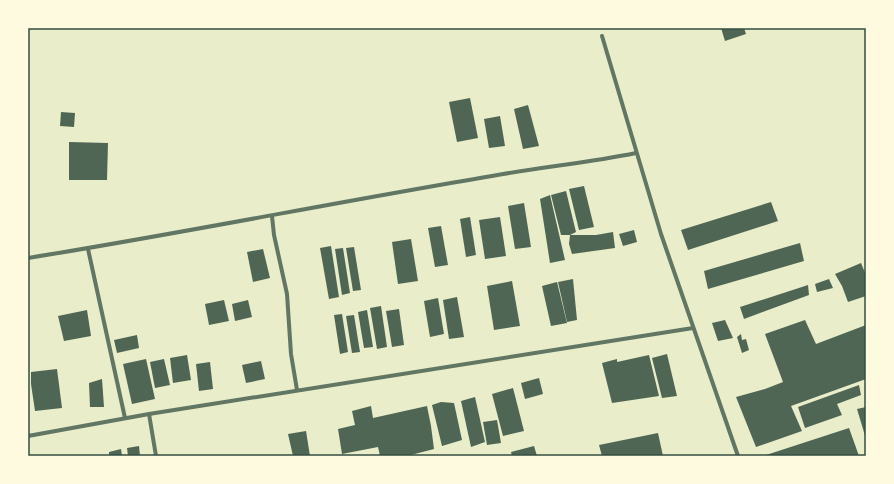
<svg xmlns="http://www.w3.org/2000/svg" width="894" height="484" viewBox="0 0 894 484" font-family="'Times New Roman',serif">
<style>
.building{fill:#4f6655}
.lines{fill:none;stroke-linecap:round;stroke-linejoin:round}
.minor{stroke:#617663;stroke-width:4}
.neatline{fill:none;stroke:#344e41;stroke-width:1.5}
</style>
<rect width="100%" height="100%" fill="#e9edc9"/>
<g class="building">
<path d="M721,28H744L746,34L725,41Z"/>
<path d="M470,98L478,138L457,142L449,102Z"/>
<path d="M528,105L539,146L523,149L514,109Z"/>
<path d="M61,112L75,113L74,127L60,126Z"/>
<path d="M500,116L505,146L489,148L484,119Z"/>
<path d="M69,142L108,143L107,180H69Z"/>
<path d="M584,186L594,227L579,230L569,189Z"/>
<path d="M566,191L576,232L570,235H596L613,232L615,248L572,254L569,244L570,235H561L551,195Z"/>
<path d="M550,195L565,260L550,263L540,199Z"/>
<path d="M771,202L778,221L688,250L681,230Z"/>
<path d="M524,203L531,247L515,249L508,206Z"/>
<path d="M470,217L476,255L466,257L460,219Z"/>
<path d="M500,217L506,256L485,259L479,220Z"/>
<path d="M441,226L448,265L435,267L428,228Z"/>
<path d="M634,230L637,242L623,246L619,234Z"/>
<path d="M411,239L418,281L398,284L392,242Z"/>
<path d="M800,243L804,261L708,289L704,271Z"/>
<path d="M331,246L339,297L329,299L320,248Z"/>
<path d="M354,247L361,290L353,291L346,248Z"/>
<path d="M343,248L350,293L342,295L335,249Z"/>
<path d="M263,249L270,278L253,282L247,252Z"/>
<path d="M861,263L866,275V296L848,302L842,286L835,274Z"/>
<path d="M573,279L577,320L567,322L558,282Z"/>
<path d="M829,279L833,288L817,292L815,284Z"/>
<path d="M512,281L520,326L494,330L487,286Z"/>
<path d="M557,282L567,323L551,326L542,286Z"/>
<path d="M808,285L809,295L744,319L740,307Z"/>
<path d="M457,297L464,337L449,339L443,300Z"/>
<path d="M438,298L444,334L430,337L424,301Z"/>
<path d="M224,300L229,321L209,325L205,304Z"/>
<path d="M248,300L252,317L235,321L232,304Z"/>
<path d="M381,306L387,347L377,349L370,308Z"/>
<path d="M399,309L404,345L392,347L386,311Z"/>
<path d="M87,310L91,336L64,341L58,316Z"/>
<path d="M367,310L373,347L364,348L358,312Z"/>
<path d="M342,314L348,352L340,354L334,315Z"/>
<path d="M354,315L360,352L352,353L346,316Z"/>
<path d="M725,320L733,338L718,341L712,323Z"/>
<path d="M805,320L816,344L866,325V379L791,406L802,431L756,447L736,397L765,389L783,382L765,334Z"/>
<path d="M741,334L742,340L746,339L749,350L742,353L737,337Z"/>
<path d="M137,335L139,348L117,353L114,340Z"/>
<path d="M667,354L677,396L662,398L652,358Z"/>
<path d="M187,355L191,380L173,383L170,358Z"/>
<path d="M649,355L659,396L612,403L602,363L617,359V362Z"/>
<path d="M146,359L155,399L132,404L123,364Z"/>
<path d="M164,359L170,385L155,388L150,362Z"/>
<path d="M261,361L265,379L246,383L242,365Z"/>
<path d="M210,362L213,389L199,391L196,364Z"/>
<path d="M57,369L62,408L35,411L31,384V372Z"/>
<path d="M539,378L543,394L525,399L521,383Z"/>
<path d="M102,379L104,407H90L89,383Z"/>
<path d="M859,385L861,395L837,404L842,415L805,428L798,407Z"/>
<path d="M513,388L524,431L503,436L492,394Z"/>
<path d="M475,397L485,442L471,447L461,401Z"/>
<path d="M441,402L454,403L462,440L442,446L432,405Z"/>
<path d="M371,406L373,418L427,406L431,426L434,449L407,456H380L378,447L342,454L338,429L355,425L352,411Z"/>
<path d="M866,407V439L857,409Z"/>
<path d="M497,420L501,443L487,445L483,422Z"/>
<path d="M849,428L859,456H763Z"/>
<path d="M306,431L310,456H293L288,434Z"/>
<path d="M658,433L663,456H602L599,445Z"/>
<path d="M139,446L140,456H128L127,448Z"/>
<path d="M534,446L537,456H512L511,452Z"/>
<path d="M121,449L122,456H109V452Z"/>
</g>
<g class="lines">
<g class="minor">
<path d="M602,36L661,234L738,456"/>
<path d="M272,216L274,235L287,294L291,354L297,390"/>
<path d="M88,249L125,418"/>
<path d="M28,258C183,233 337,202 492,176C540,167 588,163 636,153"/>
<path d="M149,414L156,456"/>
<path d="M28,436L149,414L693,328"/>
</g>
</g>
<rect width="894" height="484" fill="none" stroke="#fefae0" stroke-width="58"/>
<rect x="29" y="29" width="836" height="426" class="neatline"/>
</svg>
